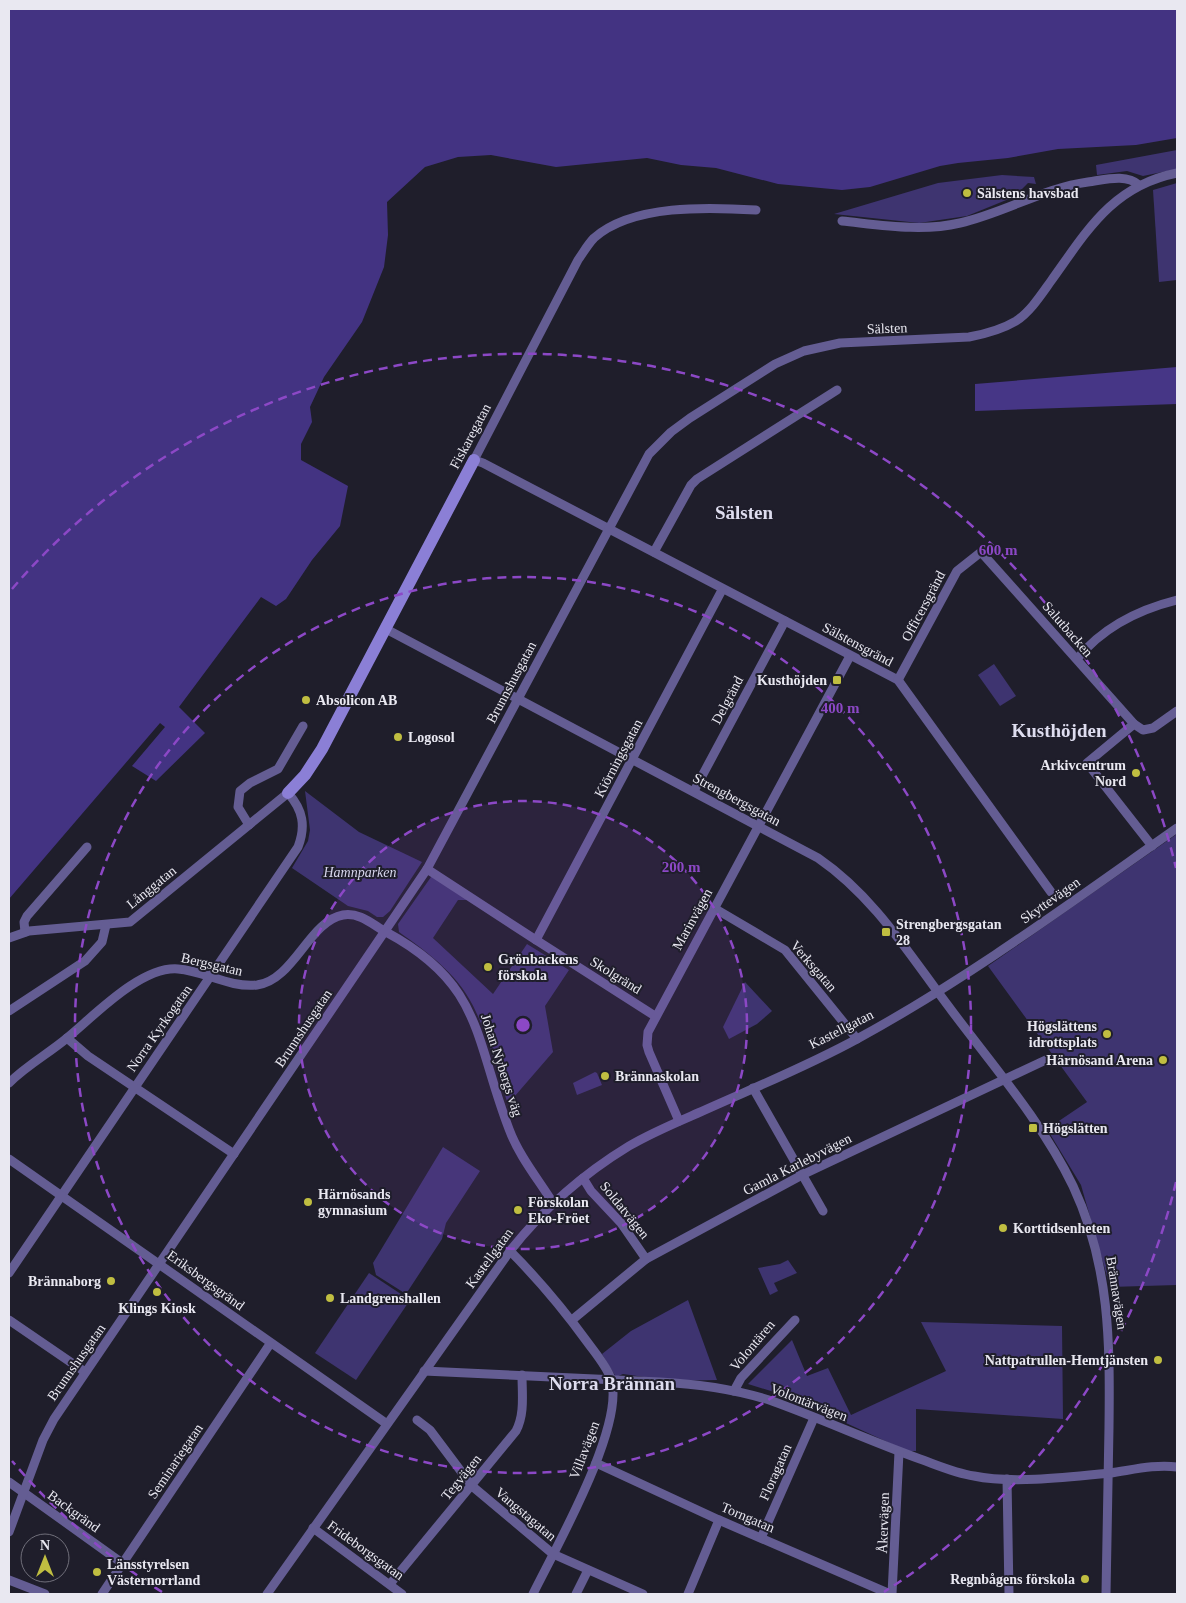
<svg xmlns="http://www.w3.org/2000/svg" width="1186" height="1603" viewBox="0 0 1186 1603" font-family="'Times New Roman',serif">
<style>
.green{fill:#3e3470}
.forest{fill:#463686}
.water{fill:#433382}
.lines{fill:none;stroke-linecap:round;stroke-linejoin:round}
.street{stroke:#645d93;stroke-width:9}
.secondary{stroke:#8b7fd6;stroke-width:12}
.ring{fill:none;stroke:#8c48c6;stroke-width:2.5;stroke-dasharray:9 6}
.poi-dot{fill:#c0be41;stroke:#1f1e2b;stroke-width:2}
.labels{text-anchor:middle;stroke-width:4;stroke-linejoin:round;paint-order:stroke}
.poi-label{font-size:14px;font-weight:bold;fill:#e9e8f1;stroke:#1f1e2b;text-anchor:start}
.street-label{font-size:14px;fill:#e9e8f1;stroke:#1f1e2b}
.park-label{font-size:14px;font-style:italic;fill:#d7d6ed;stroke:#1f1e2b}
.district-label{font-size:19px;font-weight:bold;fill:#deddef;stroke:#1f1e2b}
.centre{fill:#8c48c6;stroke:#1f1e2b;stroke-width:2.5}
.ring-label{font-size:15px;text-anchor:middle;font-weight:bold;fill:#8c48c6;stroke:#1f1e2b;stroke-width:4;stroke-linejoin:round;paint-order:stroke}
</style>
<rect width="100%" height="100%" fill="#1f1e2b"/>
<g class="green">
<path d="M1177,150V169L1143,176L1127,171L1097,175L1096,165Z"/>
<path d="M1002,175L1034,177L1036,184L1028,183L1021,190V194L967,216L919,223L834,214L938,183Z"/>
<path d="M1177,183V280L1159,282L1153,190Z"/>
<path d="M994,664L1016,696L1000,706L978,675Z"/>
<path d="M305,791L359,832L422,862L390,911L383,917H377L368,911L348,906L292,868L308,841L310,830Z"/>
<path d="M1177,834V1285L1110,1287L1081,1185L1047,1129L1087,1102L988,966Z"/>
<path d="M431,877H435L469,900H458L433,938L493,994L527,944L569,970L545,1006L553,1052L508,1104C497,1073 490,1041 476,1012C461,977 430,954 399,932L398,924Z"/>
<path d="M745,982L772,1011L757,1024L729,1039L723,1027Z"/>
<path d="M595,1072L597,1073L602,1085L577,1095L573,1083Z"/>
<path d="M443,1147L480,1171L446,1223L442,1239L406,1294L376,1275L373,1263Z"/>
<path d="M788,1260L797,1273L774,1283L778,1291L770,1295L758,1268L780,1264Z"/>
<path d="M369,1273L410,1300L356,1380L315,1353Z"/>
<path d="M688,1300L717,1380L672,1381L623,1374L616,1377L602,1354L631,1331Z"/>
<path d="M921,1322L1062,1326L1063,1419L916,1409V1451H907L787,1396L748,1384L792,1340L807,1376L828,1368L851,1415L946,1371Z"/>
</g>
<path class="forest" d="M1177,367V404L975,411V384Z"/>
<path class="water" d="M9,9H1177V138L1136,145L1058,149L1008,158L958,163L940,166L870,187L842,190L778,184L716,168L681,165L647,158L556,167L491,155L458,157L425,167L387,202L388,235L384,267L362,322L324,377L310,407L312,422L301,444V460L348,486L340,526L312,560L286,599L276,606L261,597L179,707L205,733L156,781L132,766L165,727L160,723L9,899Z"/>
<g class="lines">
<g class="street">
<path d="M756,210C709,207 632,204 594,238C588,244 583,253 578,260L474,460L483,463L898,680L1051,892"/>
<path d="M842,221C881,225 922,232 960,223C1004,213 1044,188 1088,182C1104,180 1126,173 1139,185"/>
<path d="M654,552L691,485L697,479L837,390"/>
<path d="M386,629L818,858C876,898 910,956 952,1011C994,1067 1042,1122 1073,1186C1110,1265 1110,1342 1109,1427C1108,1483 1107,1539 1106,1594"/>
<path d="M1077,659C1103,627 1137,610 1177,600"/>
<path d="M898,680L957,571L981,552L1134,724"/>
<path d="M694,791L785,621"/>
<path d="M249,825L238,807L240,791L250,783L278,769L303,726"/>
<path d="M1152,846L1087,763L1134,724L1143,730L1153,728L1177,711"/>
<path d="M427,869L536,940"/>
<path d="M714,908L785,950L857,1039"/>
<path d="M25,932L24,922L27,916L87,847"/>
<path d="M9,938L29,931L130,922L288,793C303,810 306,826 298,847L9,1273"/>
<path d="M9,1011L85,961L102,942L106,925"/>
<path d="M655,1016L536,940L722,590"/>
<path d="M67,1038L88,1056L234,1154"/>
<path d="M9,1083C27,1065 48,1054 67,1038C94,1016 141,966 178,969C205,971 229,988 257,985C294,980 309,921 343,915C360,912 373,925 386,932C483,984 474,1038 509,1129C519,1156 538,1179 553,1203"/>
<path d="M753,1088L823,1211"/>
<path d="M679,1121L649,1052L647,1045L648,1032L850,656"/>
<path d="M9,1159L387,1424"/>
<path d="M583,1178L591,1191L621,1223L646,1259"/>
<path d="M510,1251C539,1280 564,1310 588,1343C596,1354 607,1367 611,1379C626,1425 555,1549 533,1594"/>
<path d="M9,1320L85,1372"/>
<path d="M572,1320L646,1259L802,1175L1050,1058"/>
<path d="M424,1371L660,1382C698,1384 735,1389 772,1401C822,1419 870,1441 920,1459C937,1465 955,1473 974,1476C1012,1484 1070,1477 1110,1473C1132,1470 1155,1464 1177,1467"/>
<path d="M734,1391L741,1378L795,1320"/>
<path d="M417,1420L430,1430L472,1486L553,1554L643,1594"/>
<path d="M596,1463L719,1520L890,1594"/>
<path d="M1007,1479L1009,1594"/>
<path d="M9,1482L122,1563"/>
<path d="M313,1528L402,1594"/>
<path d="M9,1532L43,1440L54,1419L427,869L649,454L671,432L690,418L775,364L804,351L840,343L969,337C985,334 1001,330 1016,321C1030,312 1041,295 1051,281C1087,231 1112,186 1177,173"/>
<path d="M761,1538L814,1418"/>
<path d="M9,1580L45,1594"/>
<path d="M390,1584L516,1431C525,1414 522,1394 522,1375"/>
<path d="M102,1594L270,1344"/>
<path d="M267,1594L510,1251C543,1209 583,1174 629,1146C651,1133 675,1123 698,1113C751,1089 806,1067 857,1039C969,978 1073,901 1177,828"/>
<path d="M576,1594L588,1570"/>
<path d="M688,1594L719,1520"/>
<path d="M892,1594L899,1452"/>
</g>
<path class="secondary" d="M288,793L305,775L322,749L474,460"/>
</g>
<circle cx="523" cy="1025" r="224" fill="#8c48c6" fill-opacity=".12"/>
<g class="ring">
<circle cx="523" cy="1025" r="224"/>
<circle cx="523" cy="1025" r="448"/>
<path d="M1176 1182A672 672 0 0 1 884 1592M162 1592A672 672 0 0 1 12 1461M12 589A672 672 0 0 1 1176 868"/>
</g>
<g class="poi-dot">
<circle cx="967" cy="193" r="5"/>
<rect x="832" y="675" width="10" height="10" rx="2.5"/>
<circle cx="306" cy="700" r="5"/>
<circle cx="398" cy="737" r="5"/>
<circle cx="1136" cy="773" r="5"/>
<rect x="881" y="927" width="10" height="10" rx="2.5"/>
<circle cx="488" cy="967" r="5"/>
<circle cx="1107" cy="1034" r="5"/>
<circle cx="1163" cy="1060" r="5"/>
<circle cx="605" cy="1076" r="5"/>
<rect x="1028" y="1123" width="10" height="10" rx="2.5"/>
<circle cx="308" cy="1202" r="5"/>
<circle cx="518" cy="1210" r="5"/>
<circle cx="1003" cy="1228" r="5"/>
<circle cx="111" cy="1281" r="5"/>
<circle cx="157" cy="1292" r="5"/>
<circle cx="330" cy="1298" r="5"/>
<circle cx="1158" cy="1360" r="5"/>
<circle cx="97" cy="1572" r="5"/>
<circle cx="1085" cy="1579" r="5"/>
</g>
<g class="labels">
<g class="poi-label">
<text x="977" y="198">Sälstens havsbad</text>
<text x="827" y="685" text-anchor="end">Kusthöjden</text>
<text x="316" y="705">Absolicon AB</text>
<text x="408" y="742">Logosol</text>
<text x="1126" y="770" text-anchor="end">Arkivcentrum<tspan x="1126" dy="16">Nord</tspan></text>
<text x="896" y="929">Strengbergsgatan<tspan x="896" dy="16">28</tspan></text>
<text x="498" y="964">Grönbackens<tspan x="498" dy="16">förskola</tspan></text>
<text x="1097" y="1031" text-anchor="end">Högslättens<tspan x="1097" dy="16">idrottsplats</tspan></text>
<text x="1153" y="1065" text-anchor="end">Härnösand Arena</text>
<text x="615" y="1081">Brännaskolan</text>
<text x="1043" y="1133">Högslätten</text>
<text x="318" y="1199">Härnösands<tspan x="318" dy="16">gymnasium</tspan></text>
<text x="528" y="1207">Förskolan<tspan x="528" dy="16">Eko-Fröet</tspan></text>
<text x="1013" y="1233">Korttidsenheten</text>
<text x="101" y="1286" text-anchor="end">Brännaborg</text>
<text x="340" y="1303">Landgrenshallen</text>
<text x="157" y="1313" text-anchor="middle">Klings Kiosk</text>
<text x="1148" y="1365" text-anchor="end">Nattpatrullen-Hemtjänsten</text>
<text x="107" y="1569">Länsstyrelsen<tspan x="107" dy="16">Västernorrland</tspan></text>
<text x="1075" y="1584" text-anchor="end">Regnbågens förskola</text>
</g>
<g class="street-label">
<text transform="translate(887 328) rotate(-2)" y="5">Sälsten</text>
<text transform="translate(470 436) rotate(-62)" y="5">Fiskaregatan</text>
<text transform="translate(923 606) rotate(-62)" y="5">Officersgränd</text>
<text transform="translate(1068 629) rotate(49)" y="5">Salutbacken</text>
<text transform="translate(858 644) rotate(28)" y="5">Sälstensgränd</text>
<text transform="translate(511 682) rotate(-62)" y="5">Brunnshusgatan</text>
<text transform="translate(727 700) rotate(-62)" y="5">Delgränd</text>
<text transform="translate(618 758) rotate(-62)" y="5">Kiörningsgatan</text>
<text transform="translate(737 799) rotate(28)" y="5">Strengbergsgatan</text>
<text transform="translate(151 887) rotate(-39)" y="5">Långgatan</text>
<text transform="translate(1050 900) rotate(-35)" y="5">Skyttevägen</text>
<text transform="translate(692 919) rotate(-61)" y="5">Marinvägen</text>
<text transform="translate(212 964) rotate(13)" y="5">Bergsgatan</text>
<text transform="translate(814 966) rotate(49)" y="5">Verksgatan</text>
<text transform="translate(616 975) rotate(32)" y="5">Skolgränd</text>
<text transform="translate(159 1028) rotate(-55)" y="5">Norra Kyrkogatan</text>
<text transform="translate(303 1028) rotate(-56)" y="5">Brunnshusgatan</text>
<text transform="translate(841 1029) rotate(-27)" y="5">Kastellgatan</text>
<text transform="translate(502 1065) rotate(72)" y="5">Johan Nybergs väg</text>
<text transform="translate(797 1164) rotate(-27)" y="5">Gamla Karlebyvägen</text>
<text transform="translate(625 1210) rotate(51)" y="5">Soldatvägen</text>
<text transform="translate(489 1258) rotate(-54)" y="5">Kastellgatan</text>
<text transform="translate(206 1280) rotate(36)" y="5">Eriksbergsgränd</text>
<text transform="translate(1117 1293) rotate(81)" y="5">Brännavägen</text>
<text transform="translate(752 1345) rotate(-50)" y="5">Volontären</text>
<text transform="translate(76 1362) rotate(-55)" y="5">Brunnshusgatan</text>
<text transform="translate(809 1402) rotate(21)" y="5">Volontärvägen</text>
<text transform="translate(584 1450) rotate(-69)" y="5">Villavägen</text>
<text transform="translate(175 1461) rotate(-56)" y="5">Seminariegatan</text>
<text transform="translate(775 1472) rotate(-66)" y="5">Floragatan</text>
<text transform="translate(461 1477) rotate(-51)" y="5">Tegvägen</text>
<text transform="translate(74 1511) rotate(36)" y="5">Backgränd</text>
<text transform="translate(526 1514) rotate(40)" y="5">Vangstagatan</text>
<text transform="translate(748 1517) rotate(23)" y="5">Torngatan</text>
<text transform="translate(883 1523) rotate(-88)" y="5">Åkervägen</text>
<text transform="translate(366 1550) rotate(36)" y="5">Frideborgsgatan</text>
</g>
<g class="park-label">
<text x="360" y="877">Hamnparken</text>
</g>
<g class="district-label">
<text x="744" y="519">Sälsten</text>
<text x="1059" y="737">Kusthöjden</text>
<text x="612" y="1390">Norra Brännan</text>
</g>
</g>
<circle cx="523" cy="1025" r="8" class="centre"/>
<g class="ring-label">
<text x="998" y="555">600 m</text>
<text x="840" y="713">400 m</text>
<text x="681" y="872">200 m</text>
</g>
<rect width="1186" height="1603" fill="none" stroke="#e9e8f1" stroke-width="20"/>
<g transform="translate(45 1558)"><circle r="24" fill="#1f1e2b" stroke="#706f7a"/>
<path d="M0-4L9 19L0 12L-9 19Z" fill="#c0be41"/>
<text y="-8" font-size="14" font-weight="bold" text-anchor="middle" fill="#e9e8f1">N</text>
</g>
</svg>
